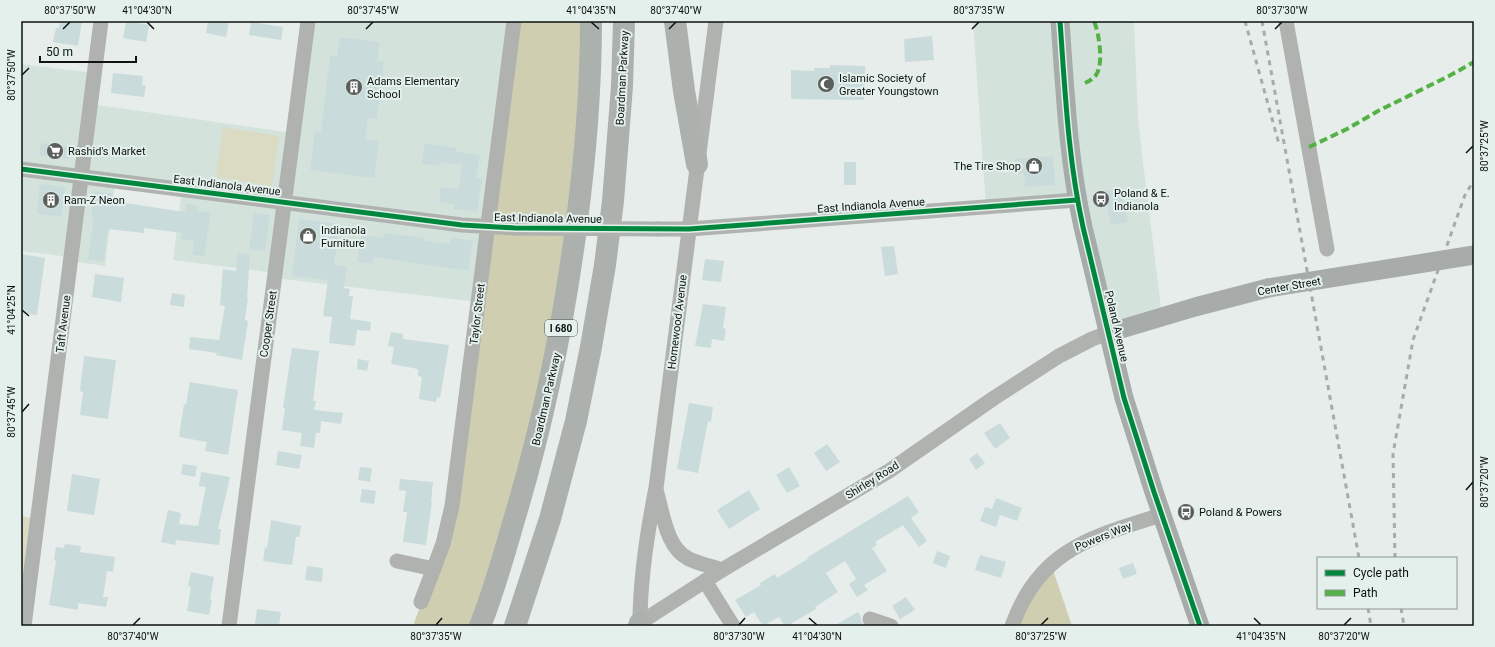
<svg xmlns="http://www.w3.org/2000/svg" width="1495" height="647" viewBox="0 0 1495 647" font-family="Roboto,sans-serif">
<style>
.built{fill:#d4e2dc}
.green{fill:#dadbc2}
.forest{fill:#cfceb0}
.building{fill:#cadbdc}
.lines{fill:none;stroke-linecap:round;stroke-linejoin:round}
.minor{stroke:#b0b2b0;stroke-width:15}
.major{stroke:#a7aba9;stroke-width:19}
.highway{stroke:#acb1ae;stroke-width:22}
.rail{stroke:#a8aca9;stroke-width:3;stroke-dasharray:5 5;stroke-linecap:butt}
.minor-bridge{stroke:#b0b2b0;stroke-width:15}
.major-bridge{stroke:#a7aba9;stroke-width:19}
.quiet{stroke:#54b144;stroke-width:4;stroke-dasharray:8 4;stroke-linecap:butt}
.cycleway-casing{stroke:#e3f0eb;stroke-width:8}
.cycleway{stroke:#00873e;stroke-width:5}
.ticks{fill:none;stroke:#0e1210;stroke-width:1.5}
.labels{text-anchor:middle;stroke-width:4;stroke-linejoin:round;paint-order:stroke}
.shield{fill:#e3f0eb;stroke:#4e5552;stroke-width:1}
.shield-label{font-size:10px;font-weight:bold;fill:#0e1210}
.street-label{font-size:11px;fill:#0e1210;stroke:#e3f0eb}
.poi-label{font-size:11px;fill:#0e1210;stroke:#e3f0eb;text-anchor:start}
.neatline{fill:none;stroke:#0e1210;stroke-width:1.5}
.ticks-label{font-size:10px;text-anchor:middle;fill:#0e1210}
</style>
<rect width="100%" height="100%" fill="#e6edea"/>
<g class="built">
<path d="M308,21H514L478,302L274,278L275,273L173,260L182,190L115,181L105,266L71,261V257L21,251V64L94,73L91,104L293,133Z"/>
<path d="M973,21H1134L1138,120L1162,317L1108,333L1077,200L986,207Z"/>
</g>
<g class="green">
<path d="M223,127L279,136L272,186L216,177Z"/>
<path d="M21,516L38,519L30,584L21,583Z"/>
</g>
<g class="forest">
<path d="M514,21H591L568,290L480,626H413L443,544Z"/>
<path d="M1051,564L1072,626H1012Z"/>
</g>
<g class="building">
<path d="M60,21H82L78,46L53,42L56,28H59Z"/>
<path d="M126,21L149,25L146,42L123,38Z"/>
<path d="M208,21H229L226,37L206,33Z"/>
<path d="M251,22L283,27L281,40L249,35Z"/>
<path d="M932,36L934,60L905,62L904,39Z"/>
<path d="M340,37L380,42L377,61H384L377,119L368,118L365,139L379,141L374,178L310,170L315,131L321,132L330,55L337,56Z"/>
<path d="M830,65L865,66L864,100L791,99V70L814,71V68H830Z"/>
<path d="M113,73L143,76L142,85L146,86L144,97L111,93Z"/>
<path d="M41,143L70,147L69,159L39,155Z"/>
<path d="M425,143L456,148V151L480,156L476,178L482,179L477,212L454,209L455,204L439,202L441,187L459,189L462,165L440,162V166L422,164Z"/>
<path d="M1053,156L1055,185L1025,187L1024,173L1015,174L1014,159Z"/>
<rect x="844" y="162" width="12" height="23"/>
<path d="M40,184L65,187L61,217L37,214Z"/>
<path d="M1121,188L1128,222L1111,225L1104,191Z"/>
<path d="M95,191L113,194L112,201L185,212L186,204L199,206L198,211L211,212L204,256L192,255L194,241L181,239L182,233L144,228V233L108,229L104,261L88,260L94,217H91Z"/>
<path d="M254,213L270,215L265,251L249,249Z"/>
<path d="M299,219L339,224L334,265L347,267L344,288L350,289L349,296H353L350,319L371,322L370,331L357,330L355,346L329,343L332,317L323,316L328,280L292,276Z"/>
<path d="M385,233L424,238V241L450,244L451,238L473,241L468,271L374,257L373,264L357,262L361,235L384,238Z"/>
<path d="M894,246L898,274L885,276L881,247Z"/>
<path d="M238,253L250,255L247,297H248L245,320L248,321L242,360L216,355L217,353L189,349L190,337L219,340L225,306L220,305L223,269L236,271Z"/>
<path d="M21,254L45,258L37,315L21,313Z"/>
<path d="M705,259L724,261L721,282L702,280Z"/>
<path d="M95,274L124,278L121,302L92,297Z"/>
<path d="M172,293L185,295L184,307L170,305Z"/>
<path d="M703,304L726,307L723,328L726,329L724,341L712,339L711,348L695,346Z"/>
<path d="M391,332L403,334V339L449,345L440,398L437,397L436,402L419,399L422,377L418,376V369L391,364L394,347L388,346Z"/>
<path d="M292,348L319,351L313,401H316L314,410L343,413L341,424L321,421L320,433H316L314,448L300,446L302,433L282,430L285,408H283Z"/>
<path d="M84,356L116,360L108,419L80,415L83,392L80,391Z"/>
<path d="M358,359L369,361L367,371L357,369Z"/>
<path d="M190,382L238,390L228,455L205,451L207,442L179,437L184,404L186,405Z"/>
<path d="M689,403L713,407L711,422L708,421L698,473L677,469Z"/>
<path d="M1000,423L1010,438L995,449L984,433Z"/>
<path d="M827,444L840,462L826,471L814,453Z"/>
<path d="M278,451L302,455L299,469L276,465Z"/>
<path d="M977,453L985,463L976,470L969,459Z"/>
<path d="M183,464L197,466L195,477L181,474Z"/>
<path d="M360,467L372,468L370,482L358,480Z"/>
<path d="M789,467L800,486L787,493L776,475Z"/>
<path d="M201,472L230,477L218,529H221L219,545L176,540L175,545L161,542L168,510L181,513L179,524L198,526L206,487L199,486Z"/>
<path d="M72,474L100,479L94,515L67,511Z"/>
<path d="M400,479L433,482L431,502H432L426,545L403,542L407,512H403L406,491L399,490Z"/>
<path d="M362,489L376,491L374,504L360,502Z"/>
<path d="M749,490L760,509L729,529L717,510Z"/>
<path d="M908,496L919,512L911,518L927,541L919,547L903,525L875,542L877,545L872,548L887,571L864,585L868,590L857,597L849,584L856,579L845,561L826,573L838,592L815,607L816,609L787,626H785L779,617L763,626L754,612L746,617L735,600L761,585L760,583L775,574L777,578L809,558L808,557Z"/>
<path d="M996,498L1022,508L1017,521L1000,515L996,527L980,521L985,507L992,509Z"/>
<path d="M271,520L301,526L299,537H296L292,565L263,561L265,547L267,548Z"/>
<path d="M65,544L81,546L80,552L115,557L113,572L107,571L103,597H108L106,607L78,603V610L49,605L56,561L54,560L56,547L64,548Z"/>
<path d="M937,551L950,556L946,568L933,563Z"/>
<path d="M980,555L1006,562L1001,578L975,570Z"/>
<path d="M1133,563L1137,574L1123,579L1119,568Z"/>
<path d="M307,566L323,568L322,582L305,580Z"/>
<path d="M191,572L214,577L210,599L212,600L209,615L187,611L191,587L188,586Z"/>
<path d="M906,597L915,610L900,619L892,606Z"/>
<path d="M257,609L281,612L279,626L255,624Z"/>
<path d="M858,612L861,617V621L865,626H834Z"/>
</g>
<g class="lines">
<g class="minor">
<path d="M1286,21L1327,249"/>
<path d="M21,169L462,225L515,228"/>
<path d="M658,229H689L1077,200"/>
<path d="M656,490C663,513 666,548 689,559C699,564 712,566 722,570"/>
<path d="M397,561L434,569"/>
<path d="M705,581L733,626"/>
<path d="M421,602L443,544L452,506L514,21"/>
<path d="M870,619L891,626"/>
<path d="M640,623C640,578 647,533 656,488L716,21"/>
<path d="M24,626L101,21"/>
<path d="M229,626L308,21"/>
<path d="M635,626L722,570L889,471L994,398L1059,356L1092,339L1108,333"/>
<path d="M1012,626C1039,549 1092,537 1161,515"/>
</g>
<g class="major">
<path d="M1060,21C1065,90 1068,159 1083,227L1124,398L1154,492L1200,626"/>
<path d="M1108,333L1195,307L1268,288"/>
</g>
<g class="highway">
<path d="M675,21L684,91L697,164"/>
<path d="M640,623V626"/>
<path d="M480,626C494,591 504,555 514,520C543,424 563,327 576,228C585,160 591,90 591,21"/>
<path d="M515,626L550,519L576,421L591,347L605,265L613,201L622,86L624,21"/>
</g>
<g class="rail">
<path d="M1245,21L1279,144"/>
<path d="M1262,21L1359,558"/>
<path d="M1395,558L1393,454L1413,340L1465,195L1474,180"/>
<path d="M1368,608L1371,626"/>
<path d="M1401,608L1404,626"/>
</g>
<path class="minor-bridge" d="M515,228L658,229"/>
<path class="major-bridge" d="M1268,288L1474,255"/>
<g class="quiet">
<path d="M1085,83C1089,81 1093,79 1096,75C1104,64 1099,33 1094,21"/>
<path d="M1309,147L1347,129L1378,111L1449,76L1474,62"/>
</g>
<g class="cycleway-casing">
<g id="cycleway">
<path d="M1060,21C1065,90 1068,159 1083,227L1124,398L1154,492L1200,626"/>
<path d="M21,169L462,225L515,228L689,229L1077,200"/>
</g>
</g>
<use href="#cycleway" class="cycleway"/>
</g>
<path class="ticks" d="M147,22L154,29M591,22L599,29M63,29L70,22M366,29L373,22M669,29L676,22M972,29L979,22M1275,29L1282,22M22,75L29,68M1466,153L1473,146M22,310L29,316M22,412L29,404M1466,490L1473,482M809,618L817,625M1254,618L1261,625M133,625L140,618M436,625L442,618M739,625L745,618M1041,625L1048,618M1344,625L1351,618"/>
<defs>
<g id="mosque-disc" transform="scale(0.9)"><circle r="9.5" fill="#5a5f5c" stroke="#e3f0eb"/><path d="M3.5-4.9A6 6 0 1 0 3.5 4.9A5 5 0 1 1 3.5-4.9Z" fill="#fff"/></g>
<g id="building-disc" transform="scale(0.9)"><circle r="9.5" fill="#5a5f5c" stroke="#e3f0eb"/><path d="M-4-6H4V6H1V3H-1V6H-4ZM-2.5-4.3h1.7v1.8h-1.7ZM.8-4.3h1.7v1.8H.8ZM-2.5-1h1.7V.8h-1.7ZM.8-1h1.7V.8H.8Z" fill="#fff"/></g>
<g id="supermarket-disc" transform="scale(0.9)"><circle r="9.5" fill="#5a5f5c" stroke="#e3f0eb"/><path d="M-6-5.5h2.5l.6 2H6L4.5 2H-2.5L-4.4-4H-6ZM-1.5 3.2a1.3 1.3 0 1 0 .1 0ZM3 3.2a1.3 1.3 0 1 0 .1 0Z" fill="#fff"/></g>
<g id="shop-disc" transform="scale(0.9)"><circle r="9.5" fill="#5a5f5c" stroke="#e3f0eb"/><path d="M-5-2.5h2.3a2.7 3.5 0 0 1 5.4 0H5L5.5 6h-11ZM-1.5-2.5h3a1.5 2.3 0 0 0-3 0Z" fill="#fff"/></g>
<g id="bus-disc" transform="scale(0.9)"><circle r="9.5" fill="#5a5f5c" stroke="#e3f0eb"/><path d="M-5-6H5V4H4V6H2V4H-2V6H-4V4H-5ZM-3.5-4V0h7V-4ZM-3.5 1.2v1.5H-2V1.2ZM2 1.2v1.5H3.5V1.2Z" fill="#fff"/></g>
</defs>
<g fill-rule="evenodd">
<use href="#mosque-disc" x="826" y="84"/>
<use href="#building-disc" x="354" y="87"/>
<use href="#supermarket-disc" x="55" y="151"/>
<use href="#shop-disc" x="1034" y="166"/>
<use href="#bus-disc" x="1101" y="199"/>
<use href="#building-disc" x="51" y="200"/>
<use href="#shop-disc" x="308" y="236"/>
<use href="#bus-disc" x="1186" y="512"/>
</g>
<g class="labels">
<rect class="shield" x="545" y="320" width="32" height="16" rx="3"/>
<g class="shield-label">
<text x="561" y="332">I 680</text>
</g>
<g class="street-label">
<text transform="translate(622 78) rotate(-87)" y="4">Boardman Parkway</text>
<text transform="translate(227 185) rotate(7)" y="4">East Indianola Avenue</text>
<text transform="translate(871 205) rotate(-4)" y="4">East Indianola Avenue</text>
<text transform="translate(548 218) rotate(1)" y="4">East Indianola Avenue</text>
<text transform="translate(1289 286) rotate(-10)" y="4">Center Street</text>
<text transform="translate(477 314) rotate(-83)" y="4">Taylor Street</text>
<text transform="translate(677 322) rotate(-83)" y="4">Homewood Avenue</text>
<text transform="translate(63 324) rotate(-83)" y="4">Taft Avenue</text>
<text transform="translate(268 324) rotate(-82)" y="4">Cooper Street</text>
<text transform="translate(1117 326) rotate(77)" y="4">Poland Avenue</text>
<text transform="translate(546 399) rotate(-77)" y="4">Boardman Parkway</text>
<text transform="translate(872 480) rotate(-32)" y="4">Shirley Road</text>
<text transform="translate(1103 536) rotate(-22)" y="4">Powers Way</text>
</g>
<g class="poi-label">
<text x="839" y="82">Islamic Society of<tspan x="839" dy="13">Greater Youngstown</tspan></text>
<text x="367" y="85">Adams Elementary<tspan x="367" dy="13">School</tspan></text>
<text x="68" y="155">Rashid's Market</text>
<text x="1021" y="170" text-anchor="end">The Tire Shop</text>
<text x="1114" y="197">Poland &amp; E.<tspan x="1114" dy="13">Indianola</tspan></text>
<text x="64" y="204">Ram-Z Neon</text>
<text x="321" y="234">Indianola<tspan x="321" dy="13">Furniture</tspan></text>
<text x="1199" y="516">Poland &amp; Powers</text>
</g>
</g>
<rect width="1495" height="647" fill="none" stroke="#e3f0eb" stroke-width="44"/>
<rect x="1317" y="557" width="140" height="52" fill="#e3f0eb" stroke="#8e9793"/>
<rect x="1325" y="570" width="20" height="6" fill="#00873e" stroke="#8e9793"/>
<text x="1353" y="577" font-size="12" fill="#0e1210">Cycle path</text>
<rect x="1325" y="590" width="20" height="6" fill="#54b144" stroke="#8e9793"/>
<text x="1353" y="597" font-size="12" fill="#0e1210">Path</text>
<path d="M40 56v6h96v-6" fill="none" stroke="#0e1210" stroke-width="2"/>
<text x="46" y="56" font-size="12" fill="#0e1210" stroke="#e3f0eb" stroke-width="3" paint-order="stroke">50 m</text>
<rect x="22" y="22" width="1451" height="603" class="neatline"/>
<g class="ticks-label">
<text x="70" y="14">80°37'50"W</text>
<text x="147" y="14">41°04'30"N</text>
<text x="373" y="14">80°37'45"W</text>
<text x="591" y="14">41°04'35"N</text>
<text x="676" y="14">80°37'40"W</text>
<text x="979" y="14">80°37'35"W</text>
<text x="1282" y="14">80°37'30"W</text>
<text transform="translate(11 75) rotate(-90)" y="4">80°37'50"W</text>
<text transform="translate(1484 146) rotate(-90)" y="4">80°37'25"W</text>
<text transform="translate(11 310) rotate(-90)" y="4">41°04'25"N</text>
<text transform="translate(11 412) rotate(-90)" y="4">80°37'45"W</text>
<text transform="translate(1484 482) rotate(-90)" y="4">80°37'20"W</text>
<text x="133" y="640">80°37'40"W</text>
<text x="436" y="640">80°37'35"W</text>
<text x="739" y="640">80°37'30"W</text>
<text x="817" y="640">41°04'30"N</text>
<text x="1041" y="640">80°37'25"W</text>
<text x="1261" y="640">41°04'35"N</text>
<text x="1344" y="640">80°37'20"W</text>
</g>
</svg>
